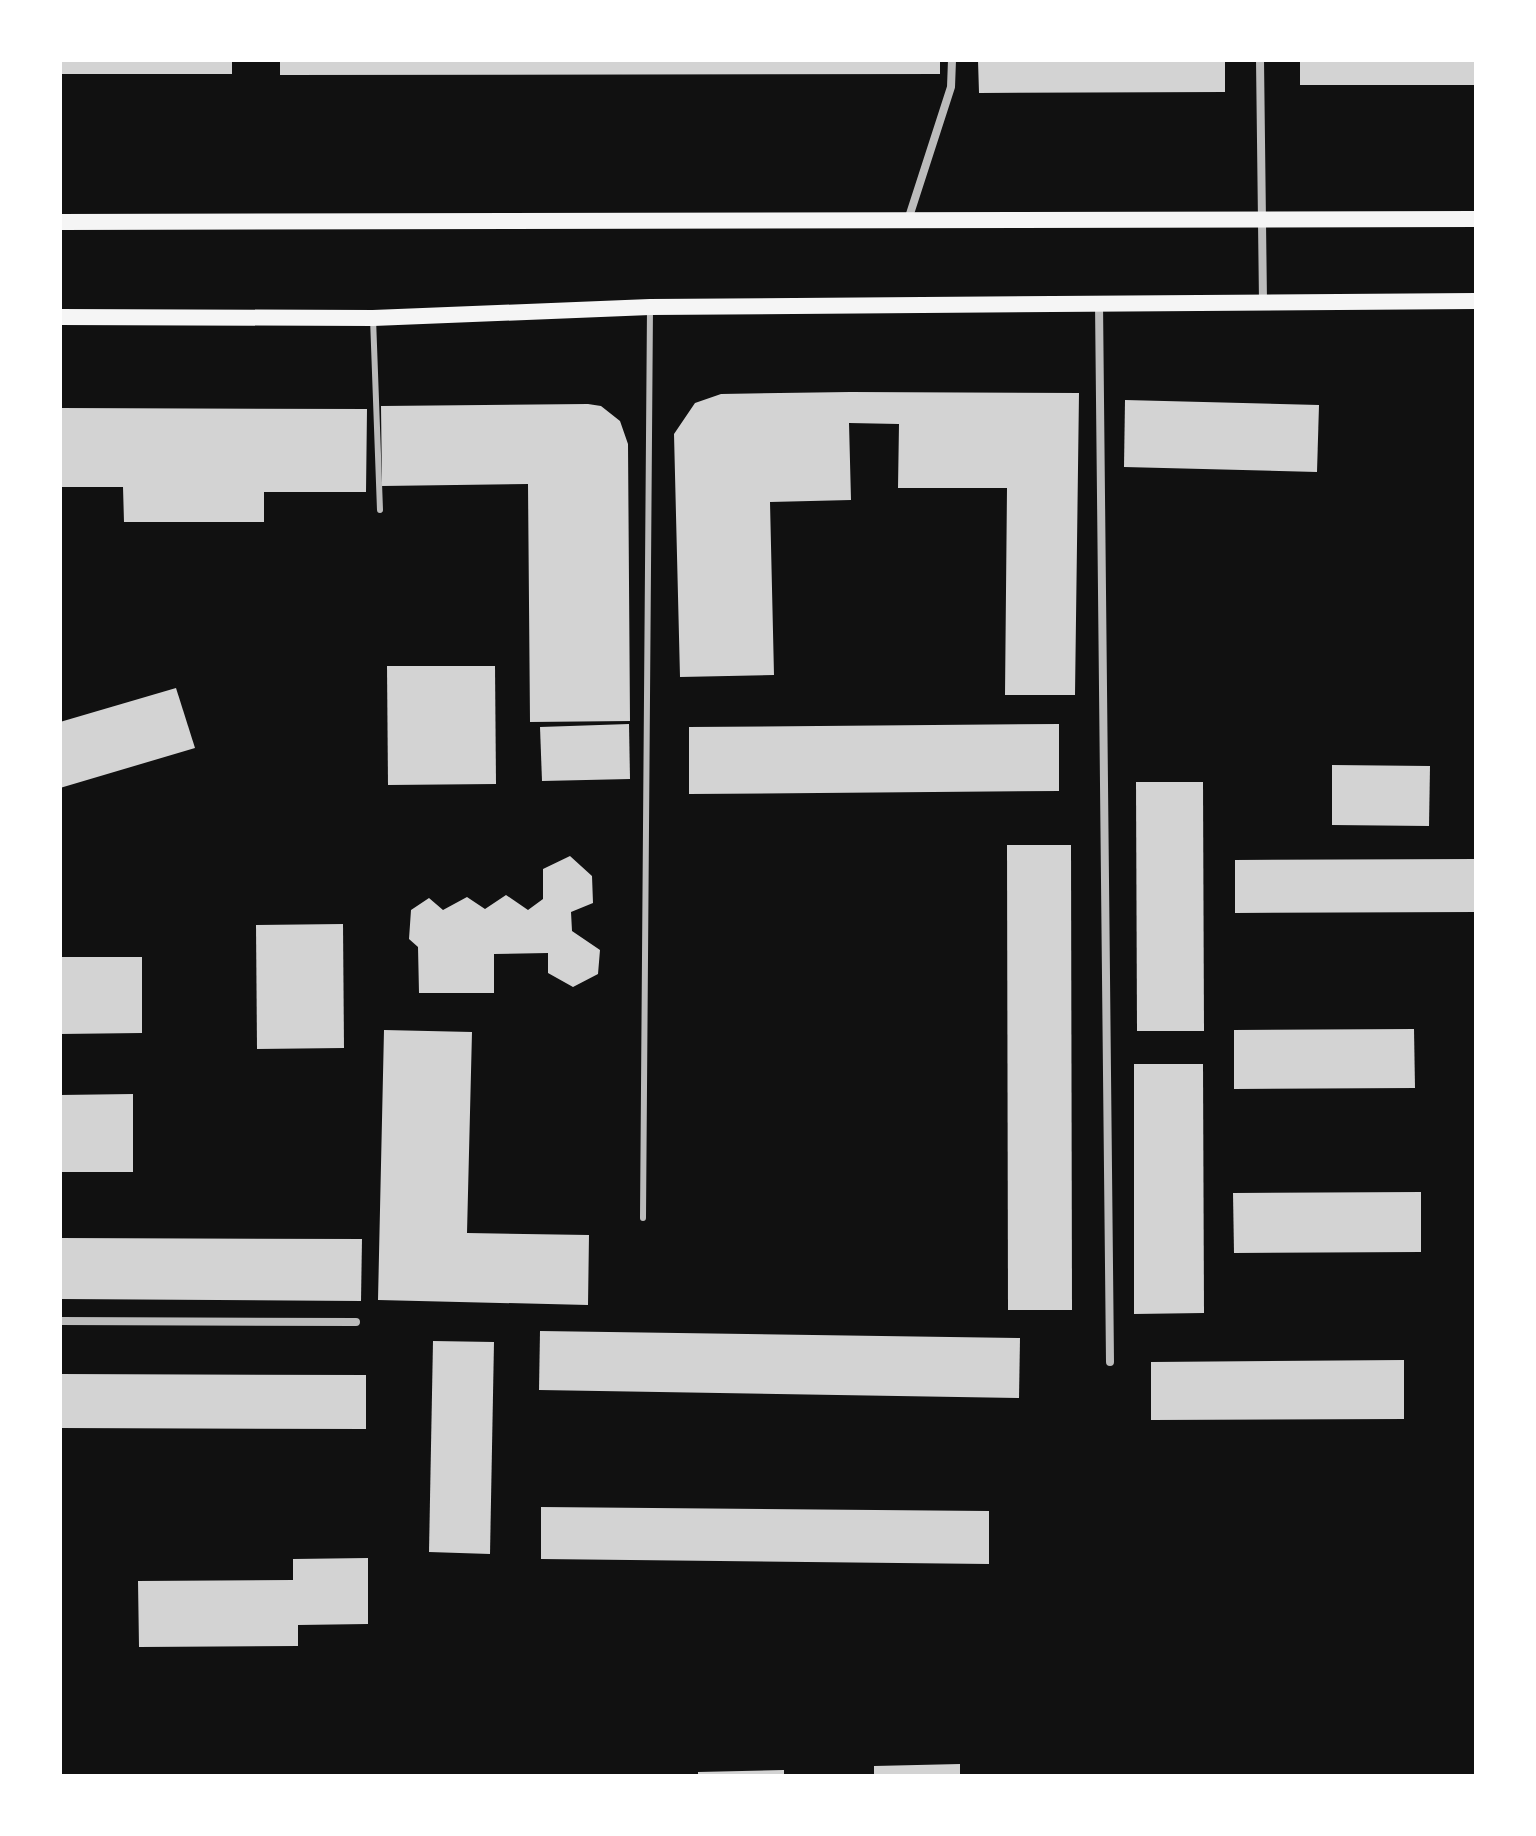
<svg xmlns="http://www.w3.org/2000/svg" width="1536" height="1836" viewBox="0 0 1536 1836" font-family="Lato,sans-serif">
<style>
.building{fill:#d3d3d3}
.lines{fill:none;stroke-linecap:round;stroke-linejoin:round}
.service{stroke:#bcbcbc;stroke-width:6}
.minor{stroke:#bcbcbc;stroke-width:8}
.secondary{stroke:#f5f5f5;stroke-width:16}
</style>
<rect width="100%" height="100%" fill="#111"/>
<g class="building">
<rect x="60" y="60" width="172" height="14"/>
<path d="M280,60H940V74L280,75Z"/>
<path d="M978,60H1225V92L979,93Z"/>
<rect x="1300" y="60" width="176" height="25"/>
<path d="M850,392L1079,393L1075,695H1005L1007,488H898L899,424L849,423L851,500L770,502L774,675L680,677L674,434L695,403L721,394Z"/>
<path d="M1125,400L1319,405L1317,472L1124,467Z"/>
<path d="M588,404L601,406L620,421L628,444L630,721L530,722L528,484L382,486L381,406Z"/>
<path d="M60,408L367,409L366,492H264V522H124L123,487H60Z"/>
<path d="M387,666H495L496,784L388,785Z"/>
<path d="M176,688L195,748L60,788V722Z"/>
<path d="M629,724L630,779L542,781L540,727Z"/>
<path d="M1059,724V791L689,794V727Z"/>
<path d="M1332,765L1430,766L1429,826L1332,825Z"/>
<path d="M1136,782H1203L1204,1031H1137Z"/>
<path d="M1007,845H1071L1072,1310H1008Z"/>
<path d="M570,856L592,876L593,903L571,912L572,931L600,950L598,974L573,987L548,973V953L494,954V993H419L418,947L409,939L411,910L429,898L443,910L467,897L485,909L506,895L528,910L543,899V869Z"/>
<path d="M1476,859V912L1235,913V860Z"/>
<path d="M343,924L344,1048L257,1049L256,925Z"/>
<path d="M60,957H142V1033L60,1034Z"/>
<path d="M1414,1029L1415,1088L1234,1089V1030Z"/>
<path d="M384,1030L472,1032L467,1233L589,1235L588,1305L378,1300Z"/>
<path d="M1134,1064H1203L1204,1313L1134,1314Z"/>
<path d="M133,1094V1172H60V1095Z"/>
<path d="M1421,1192V1252L1234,1253L1233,1193Z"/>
<path d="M60,1238L362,1239L361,1301L60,1299Z"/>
<path d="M540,1331L1020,1338L1019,1398L539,1390Z"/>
<path d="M433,1341L494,1342L490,1554L429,1552Z"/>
<path d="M1404,1360V1419L1151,1420V1362Z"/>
<path d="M60,1374L366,1375V1429L60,1428Z"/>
<path d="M541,1507L989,1511V1564L541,1559Z"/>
<path d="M368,1558V1624L298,1625V1646L139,1647L138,1581L293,1580V1559Z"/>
<path d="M960,1764V1776H874V1766Z"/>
<path d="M784,1770V1776H698V1772Z"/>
</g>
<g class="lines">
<g class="service">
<path d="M373,318L380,510"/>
<path d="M643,1218L650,307"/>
</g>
<g class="minor">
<path d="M1260,60L1263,302"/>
<path d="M908,220L951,87L952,60"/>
<path d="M1099,303L1110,1362"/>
<path d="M60,1321L356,1322"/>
</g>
<g class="secondary">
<path d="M60,222L1476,219"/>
<path d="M60,317L373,318L650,307L1476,301"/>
</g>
</g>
<rect width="1536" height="1836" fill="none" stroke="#ffffff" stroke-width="124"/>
</svg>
